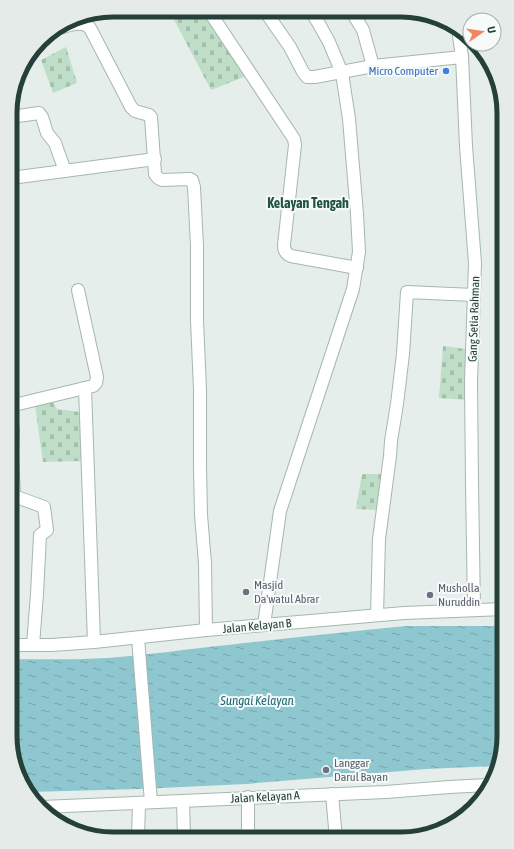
<svg xmlns="http://www.w3.org/2000/svg" width="514" height="849" viewBox="0 0 514 849" font-family="'Asap Condensed',sans-serif">
<style>
.cemetery{fill:url(#cemetery-stones)}
.water{fill:url(#water-ripples)}
.lines{fill:none;stroke-linecap:round;stroke-linejoin:round}
.minor-casing{stroke:#a7b6b1;stroke-width:14}
.minor{stroke:#fff;stroke-width:12}
.shop-dot{fill:#3f7fe0;stroke:#f6faf8;stroke-width:1.5}
.worship-dot{fill:#6b7280;stroke:#f6faf8;stroke-width:1.5}
.labels{text-anchor:middle;stroke-width:4;stroke-linejoin:round;paint-order:stroke}
.shop-label{font-size:12px;fill:#366cbe;stroke:#f6faf8;text-anchor:end}
.street-label{font-size:12px;fill:#244039;stroke:#f6faf8}
.worship-label{font-size:12px;fill:#5b616d;stroke:#f6faf8;text-anchor:start}
.water-label{font-size:13px;font-style:italic;fill:#1f6c7c;stroke:#f6faf8}
.quarter-label{font-size:14px;font-weight:bold;fill:#205246;stroke:#f6faf8}
.rim{fill:none;stroke:#244039;stroke-width:5}
</style>
<defs>
<pattern id="cemetery-stones" width="16" height="16" patternUnits="userSpaceOnUse"><rect width="16" height="16" fill="#bfdec8"/><path d="M2 7V4a2 2 0 0 1 4 0v3zM10 15v-3a2 2 0 0 1 4 0v3z" fill="#a4c0ad"/></pattern>
<pattern id="water-ripples" width="26" height="14" patternUnits="userSpaceOnUse"><rect width="26" height="14" fill="#8fc7d1"/><path d="M2 4q2-2 4 0t4 0M15 11q2-2 4 0t4 0" fill="none" stroke="#75a3ab"/></pattern>
</defs>
<rect width="100%" height="100%" fill="#e5eeea"/>
<g class="cemetery">
<path d="M169,10L208,11L249,75L211,90Z"/>
<path d="M66,47L77,83L53,93L41,60Z"/>
<path d="M443,346L467,349V400L439,398Z"/>
<path d="M52,401L57,409L80,412L83,461L43,462L35,404Z"/>
<path d="M362,474H383L376,510L356,509Z"/>
</g>
<path class="water" d="M406,626H504V743L495,766L426,769L246,784L139,789L30,792L18,775L10,736V659C43,659 75,660 107,658C148,655 188,649 228,645C287,638 347,632 406,626Z"/>
<g class="lines">
<g class="minor-casing">
<g id="minor">
<path d="M209,11L294,139L295,145L284,245C284,250 286,254 291,256L357,268"/>
<path d="M265,11L290,47L303,72L307,77H315L373,66"/>
<path d="M352,12L363,30L373,66L462,57"/>
<path d="M55,29C66,27 81,19 90,28L131,107L135,111L149,115L151,117L155,174C157,177 158,179 162,180L190,179L192,180L194,187L197,246V320L200,390V467L201,515L205,563L206,630"/>
<path d="M458,29L462,57L466,146L475,263L471,382L472,484L474,609"/>
<path d="M11,117L39,113L42,117L47,133L55,143L65,171"/>
<path d="M11,178L155,159"/>
<path d="M85,388L94,642"/>
<path d="M10,406L93,386L96,383L97,377L78,290"/>
<path d="M10,416L13,430L12,454L14,496L44,507L47,530L40,535L37,594L33,645"/>
<path d="M377,615L379,539L390,456L391,441L397,404L403,354L407,292L474,295"/>
<path d="M264,625L280,511L353,289L359,252L357,214L349,119L342,73L329,42L319,24L311,11"/>
<path d="M138,638L151,802"/>
<path d="M10,645H52L94,642L206,630L404,613L504,609"/>
<path d="M332,794L336,839"/>
<path d="M183,801L184,838"/>
<path d="M42,807L386,792L449,787L488,785"/>
<path d="M138,838L139,803"/>
<path d="M248,839V797"/>
</g>
</g>
<use href="#minor" class="minor"/>
</g>
<circle class="shop-dot" cx="446" cy="71" r="4"/>
<g class="worship-dot">
<circle cx="246" cy="592" r="4"/>
<circle cx="430" cy="595" r="4"/>
<circle cx="326" cy="770" r="4"/>
</g>
<g class="labels">
<g class="shop-label">
<text x="438" y="75">Micro Computer</text>
</g>
<g class="street-label">
<text transform="translate(474 319) rotate(-88)" y="4">Gang Setia Rahman</text>
<text transform="translate(257 626) rotate(-5)" y="4">Jalan Kelayan B</text>
<text transform="translate(265 797) rotate(-3)" y="4">Jalan Kelayan A</text>
</g>
<g class="worship-label">
<text x="254" y="589">Masjid<tspan x="254" dy="14">Da'watul Abrar</tspan></text>
<text x="438" y="592">Musholla<tspan x="438" dy="14">Nuruddin</tspan></text>
<text x="334" y="767">Langgar<tspan x="334" dy="14">Darul Bayan</tspan></text>
</g>
<g class="water-label">
<text x="257" y="705">Sungai Kelayan</text>
</g>
<g class="quarter-label">
<text x="308" y="208">Kelayan Tengah</text>
</g>
</g>
<path d="M0 0H514V849H0ZM113 17H401A96 96 0 0 1 497 113V736A96 96 0 0 1 401 832H113A96 96 0 0 1 17 736V113A96 96 0 0 1 113 17Z" fill="#e5ebe9" fill-rule="evenodd"/>
<path class="rim" d="M113 17H401A96 96 0 0 1 497 113V736A96 96 0 0 1 401 832H113A96 96 0 0 1 17 736V113A96 96 0 0 1 113 17Z"/>
<g transform="translate(482 32) rotate(77)"><circle r="19" fill="#f6faf8" stroke="#a2b0ac"/>
<path d="M0-3L7 15L0 10L-7 15Z" fill="#ef8562"/>
<text y="-6" font-size="11" font-weight="bold" text-anchor="middle" fill="#244039">U</text>
</g>
</svg>
